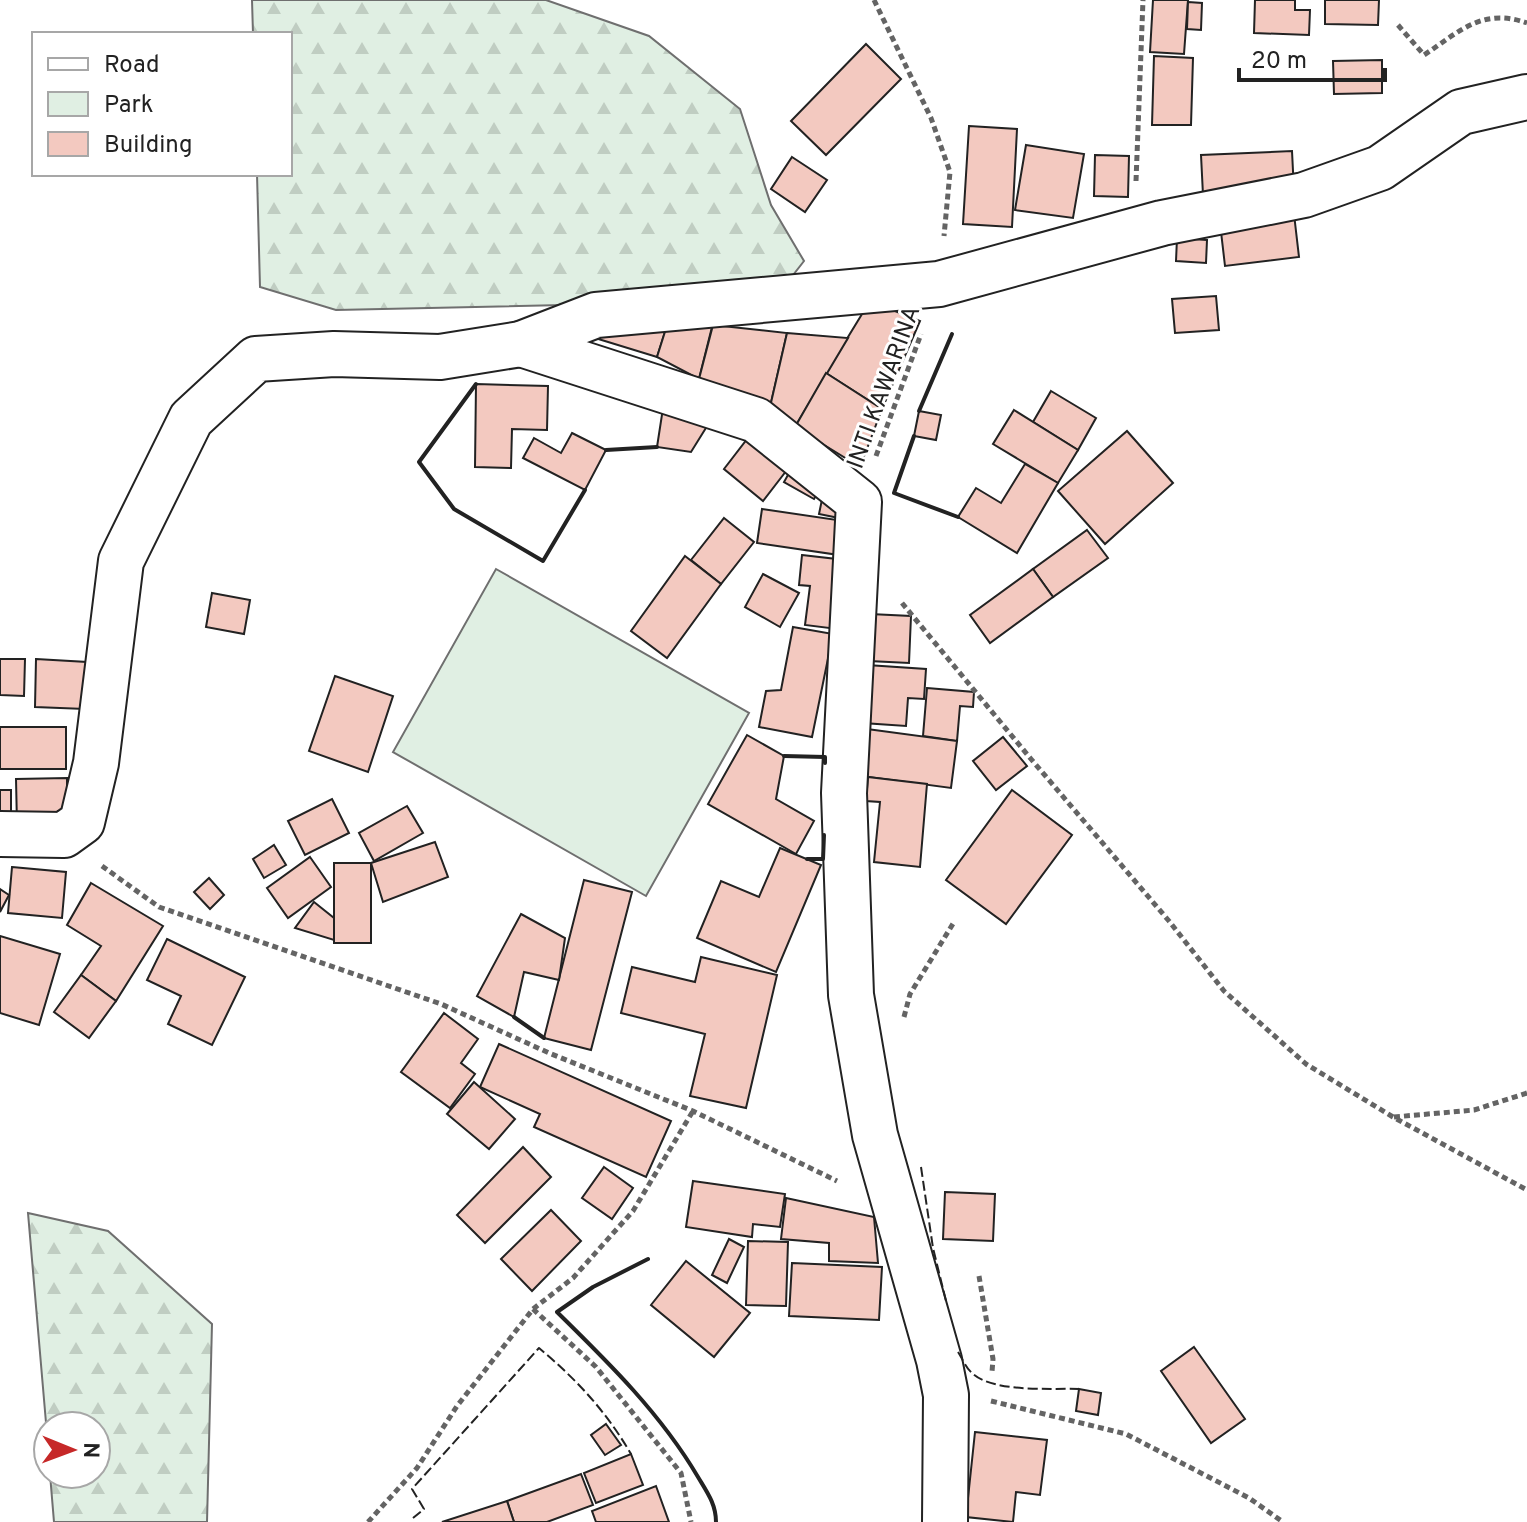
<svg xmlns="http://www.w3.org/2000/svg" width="1527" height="1522" viewBox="0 0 1527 1522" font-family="Overpass,sans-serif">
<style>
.forest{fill:url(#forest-firs);stroke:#6f6f6f;stroke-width:2}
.park{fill:#e0efe3;stroke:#6f6f6f;stroke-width:2}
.building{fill:#f3c9c0;stroke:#222;stroke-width:2}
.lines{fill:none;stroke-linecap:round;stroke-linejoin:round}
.minor-casing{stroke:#222;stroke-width:48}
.path{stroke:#646464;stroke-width:5;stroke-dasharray:6 4;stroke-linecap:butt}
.minor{stroke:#fff;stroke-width:44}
.fence{stroke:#222;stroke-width:2;stroke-dasharray:10 4;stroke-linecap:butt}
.wall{stroke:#222;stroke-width:4}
.labels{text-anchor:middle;stroke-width:6;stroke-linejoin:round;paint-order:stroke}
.street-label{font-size:24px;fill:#222;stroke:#fff}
</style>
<defs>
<pattern id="forest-firs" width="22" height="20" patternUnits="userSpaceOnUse" patternTransform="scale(2)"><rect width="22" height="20" fill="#e0efe3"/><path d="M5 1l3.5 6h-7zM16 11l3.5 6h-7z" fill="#c0cdc2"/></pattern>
</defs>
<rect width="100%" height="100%" fill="#fff"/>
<g class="forest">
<path d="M252,0H546L649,36L740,109L771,205L804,261L786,284L608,304L336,310L260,287L257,174H290V34H253Z"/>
<path d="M28,1213L108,1231L212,1324L207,1522H54L50,1474H96V1426H48V1446Z"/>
</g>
<path class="park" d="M496,569L749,713L646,896L393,752Z"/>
<g class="building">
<path d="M1153,0H1188L1184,54L1150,52Z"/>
<path d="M1255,0H1295V10H1310L1309,35L1254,33Z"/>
<path d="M1325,0H1379L1378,25L1325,24Z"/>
<path d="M1188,2L1202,3L1201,30L1187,29Z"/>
<path d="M866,44L901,79L826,155L791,121Z"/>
<path d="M1154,56L1193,58L1191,125H1152Z"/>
<path d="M1382,60V93L1334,94L1333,61Z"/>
<path d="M969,126L1017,129L1012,227L963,224Z"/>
<path d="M1026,145L1084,154L1073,218L1015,210Z"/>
<path d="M1292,151L1294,191L1203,195L1201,155Z"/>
<path d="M1095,155L1129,156L1128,197L1094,196Z"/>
<path d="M792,157L827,180L805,212L771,189Z"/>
<path d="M1294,214L1299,257L1225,266L1220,223Z"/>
<path d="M1177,238L1207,240L1206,263L1176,261Z"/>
<path d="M1216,296L1219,330L1175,333L1172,299Z"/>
<path d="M870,301L920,321L882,409L826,373Z"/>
<path d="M669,319L657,357L582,334Z"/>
<path d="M669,319L713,323L699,379L657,357Z"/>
<path d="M713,325L787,333L770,407L699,379Z"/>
<path d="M787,333L848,338L795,427L770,407Z"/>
<path d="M826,373L882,409L860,467L795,427Z"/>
<path d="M476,384L548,386L547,430L512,429L511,468L475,467Z"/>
<path d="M1051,391L1096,418L1078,450L1033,422Z"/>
<path d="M663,408L714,415L691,452L657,447Z"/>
<path d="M1014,410L1078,450L1058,483L993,444Z"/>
<path d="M919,411L941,415L936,440L914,436Z"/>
<path d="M1127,431L1173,483L1105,544L1058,491Z"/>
<path d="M572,433L606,450L585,490L523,458L534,438L561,453Z"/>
<path d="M751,434L790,466L763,501L724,469Z"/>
<path d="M1025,464L1058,483L1017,553L958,517L976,488L1001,503Z"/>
<path d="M793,466L823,484L814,499L784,482Z"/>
<path d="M825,485L844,519L819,514Z"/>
<path d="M762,509L844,521L839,555L757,543Z"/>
<path d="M724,518L754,542L721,584L691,560Z"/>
<path d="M1087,530L1108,558L1053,597L1033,569Z"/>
<path d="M802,555L845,560L837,629L805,625L810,586L799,585Z"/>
<path d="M685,556L721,584L667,658L631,631Z"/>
<path d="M1033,569L1053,597L990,643L970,615Z"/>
<path d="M763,574L799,593L780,627L745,607Z"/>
<path d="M212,593L250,600L244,634L206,627Z"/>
<path d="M870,614L911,616L909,663L869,661Z"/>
<path d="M793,627L833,634L812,737L759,727L766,691L781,690Z"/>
<path d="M0,659H25L24,696L0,695Z"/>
<path d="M36,659L87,662L85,709L35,707Z"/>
<path d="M867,665L926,669L924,699L908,698L906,726L863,723Z"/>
<path d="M335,676L393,696L368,772L309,751Z"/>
<path d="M927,688L974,692L973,707L960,706L957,741L923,736Z"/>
<rect x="0" y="727" width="66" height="42"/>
<path d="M867,729L957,741L951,788L861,776Z"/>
<path d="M747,735L784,756L776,799L814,821L796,854L708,804Z"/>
<path d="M1003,737L1027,766L996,790L973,761Z"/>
<path d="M868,777L927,784L920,867L874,862L880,802L866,801Z"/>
<path d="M67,778V824L17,825L16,779Z"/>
<rect x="0" y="790" width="11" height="23"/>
<path d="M1012,790L1072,835L1006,924L946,880Z"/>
<path d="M332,799L349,833L305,855L288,821Z"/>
<path d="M407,806L423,833L374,861L359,833Z"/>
<path d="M435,842L448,877L383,902L371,863Z"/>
<path d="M274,845L286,865L264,878L253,859Z"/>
<path d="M780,848L821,865L776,972L697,938L721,881L759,897Z"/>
<path d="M310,857L331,887L288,918L267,888Z"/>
<rect x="334" y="863" width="37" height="80"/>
<path d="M12,867L66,872L62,918L8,913Z"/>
<path d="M209,878L224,895L210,909L194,892Z"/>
<path d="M584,880L632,892L591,1050L544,1038Z"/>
<path d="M91,883L163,926L116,1001L81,975L101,946L67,925Z"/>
<path d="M0,889L9,895L0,912Z"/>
<path d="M314,902L334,918V940L295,928Z"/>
<path d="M521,914L565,938L559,980L524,972L514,1017L477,996Z"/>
<path d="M0,936L60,954L39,1025L0,1013Z"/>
<path d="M167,939L245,977L212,1045L168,1024L181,996L147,980Z"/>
<path d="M701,957L777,975L746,1108L690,1096L705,1034L621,1013L632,967L695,982Z"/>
<path d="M81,975L116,1001L89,1038L54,1012Z"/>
<path d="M444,1013L478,1039L461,1063L475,1074L450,1108L401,1072Z"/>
<path d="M499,1044L671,1121L646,1177L534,1127L540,1114L480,1087Z"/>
<path d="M474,1082L515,1119L489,1149L447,1114Z"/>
<path d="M523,1147L551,1177L485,1243L457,1215Z"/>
<path d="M604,1167L633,1188L612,1219L582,1198Z"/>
<path d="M693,1181L785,1194L780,1227L753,1224L752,1237L686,1227Z"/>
<path d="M945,1192L995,1194L993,1241L943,1239Z"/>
<path d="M786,1198L874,1217L878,1263L829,1261V1243L781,1239Z"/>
<path d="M551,1210L581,1241L532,1291L501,1259Z"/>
<path d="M729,1239L744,1247L727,1283L712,1275Z"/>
<path d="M748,1241L788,1242L786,1306L746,1305Z"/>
<path d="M686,1261L750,1313L714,1357L651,1305Z"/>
<path d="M792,1263L882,1267L879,1320L789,1316Z"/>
<path d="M1194,1347L1245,1419L1211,1443L1161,1371Z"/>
<path d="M1079,1389L1101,1393L1098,1415L1076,1411Z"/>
<path d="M606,1424L621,1445L605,1455L591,1435Z"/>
<path d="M975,1432L1047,1440L1040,1495L1016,1492L1013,1522L966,1517Z"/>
<path d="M631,1454L643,1485L596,1503L584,1473Z"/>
<path d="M581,1474L593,1505L547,1522H514L507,1501Z"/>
<path d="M656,1486L669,1522H596L592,1511Z"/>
<path d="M507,1501L514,1522H442Z"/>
</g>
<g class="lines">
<g class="minor-casing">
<g id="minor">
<path d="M521,344L756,420L859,502L844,793L851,995L875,1135L939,1360L946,1395L945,1522"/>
<path d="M0,834L64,835L82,822L96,763L121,561L191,419L256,359L334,354L440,357L521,344L596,315L939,284L1162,223L1304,195L1380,168L1461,112L1527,97"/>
</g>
</g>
<g class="path">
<path d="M874,0L931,118L950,172L944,236"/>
<path d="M1398,25L1424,55C1459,32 1482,7 1527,23"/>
<path d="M1136,181L1143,0"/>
<path d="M876,456L921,334"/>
<path d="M902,603L1031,759L1169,921L1224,991L1306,1064L1393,1117L1527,1190"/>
<path d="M102,866L159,907L441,1004L549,1053L693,1111L837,1181"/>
<path d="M904,1017L910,994L954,922"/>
<path d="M1394,1117L1474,1110L1527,1093"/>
<path d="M979,1276L993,1359L992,1372"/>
<path d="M533,1309L596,1367L681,1473L691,1522"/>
<path d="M991,1401L1126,1434L1249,1498L1283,1522"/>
<path d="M368,1522L417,1468L457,1406L533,1309L573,1278L633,1211L693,1111"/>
</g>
<use href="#minor" class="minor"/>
<g class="fence">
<path d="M921,1167L933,1248L946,1301"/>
<path d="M958,1352C962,1358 966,1368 972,1373C993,1393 1051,1388 1079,1389"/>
<path d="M413,1518L424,1509L412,1489L539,1348C576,1379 606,1411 631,1454"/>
</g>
<g class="wall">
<path d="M476,384L419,462L454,509L543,561L585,490"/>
<path d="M919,411L952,334"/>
<path d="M914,436L894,493L958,517"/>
<path d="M606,450L657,447"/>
<path d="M784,756L825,757V763"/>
<path d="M807,859H823L824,835"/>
<path d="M514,1017L544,1038"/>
<path d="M648,1259L593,1287L557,1312C609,1363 661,1414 698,1477C707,1492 716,1504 716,1522"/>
</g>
</g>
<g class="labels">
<g class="street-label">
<text transform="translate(883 387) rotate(-70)" y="8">INTI KAWARINA</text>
</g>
</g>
<rect x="32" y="32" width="260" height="144" fill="#ffffff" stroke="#a7a7a7" stroke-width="2"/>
<rect x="48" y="58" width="40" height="12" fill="#ffffff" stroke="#a7a7a7" stroke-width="2"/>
<text x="104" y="72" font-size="24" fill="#222222">Road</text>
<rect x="48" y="92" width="40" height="24" fill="#e0efe3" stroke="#a7a7a7" stroke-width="2"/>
<text x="104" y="112" font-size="24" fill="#222222">Park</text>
<rect x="48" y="132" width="40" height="24" fill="#f3c9c0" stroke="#a7a7a7" stroke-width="2"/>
<text x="104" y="152" font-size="24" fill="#222222">Building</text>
<g transform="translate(72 1450) rotate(91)"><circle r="38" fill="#ffffff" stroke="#a7a7a7" stroke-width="2"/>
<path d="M0-6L14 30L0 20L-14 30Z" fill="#c62828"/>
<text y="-12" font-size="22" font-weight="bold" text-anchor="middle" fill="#222222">N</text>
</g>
<path d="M1239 68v12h146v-12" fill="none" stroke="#222222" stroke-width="4"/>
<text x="1251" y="68" font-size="24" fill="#222222" stroke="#ffffff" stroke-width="6" paint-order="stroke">20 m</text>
</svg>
